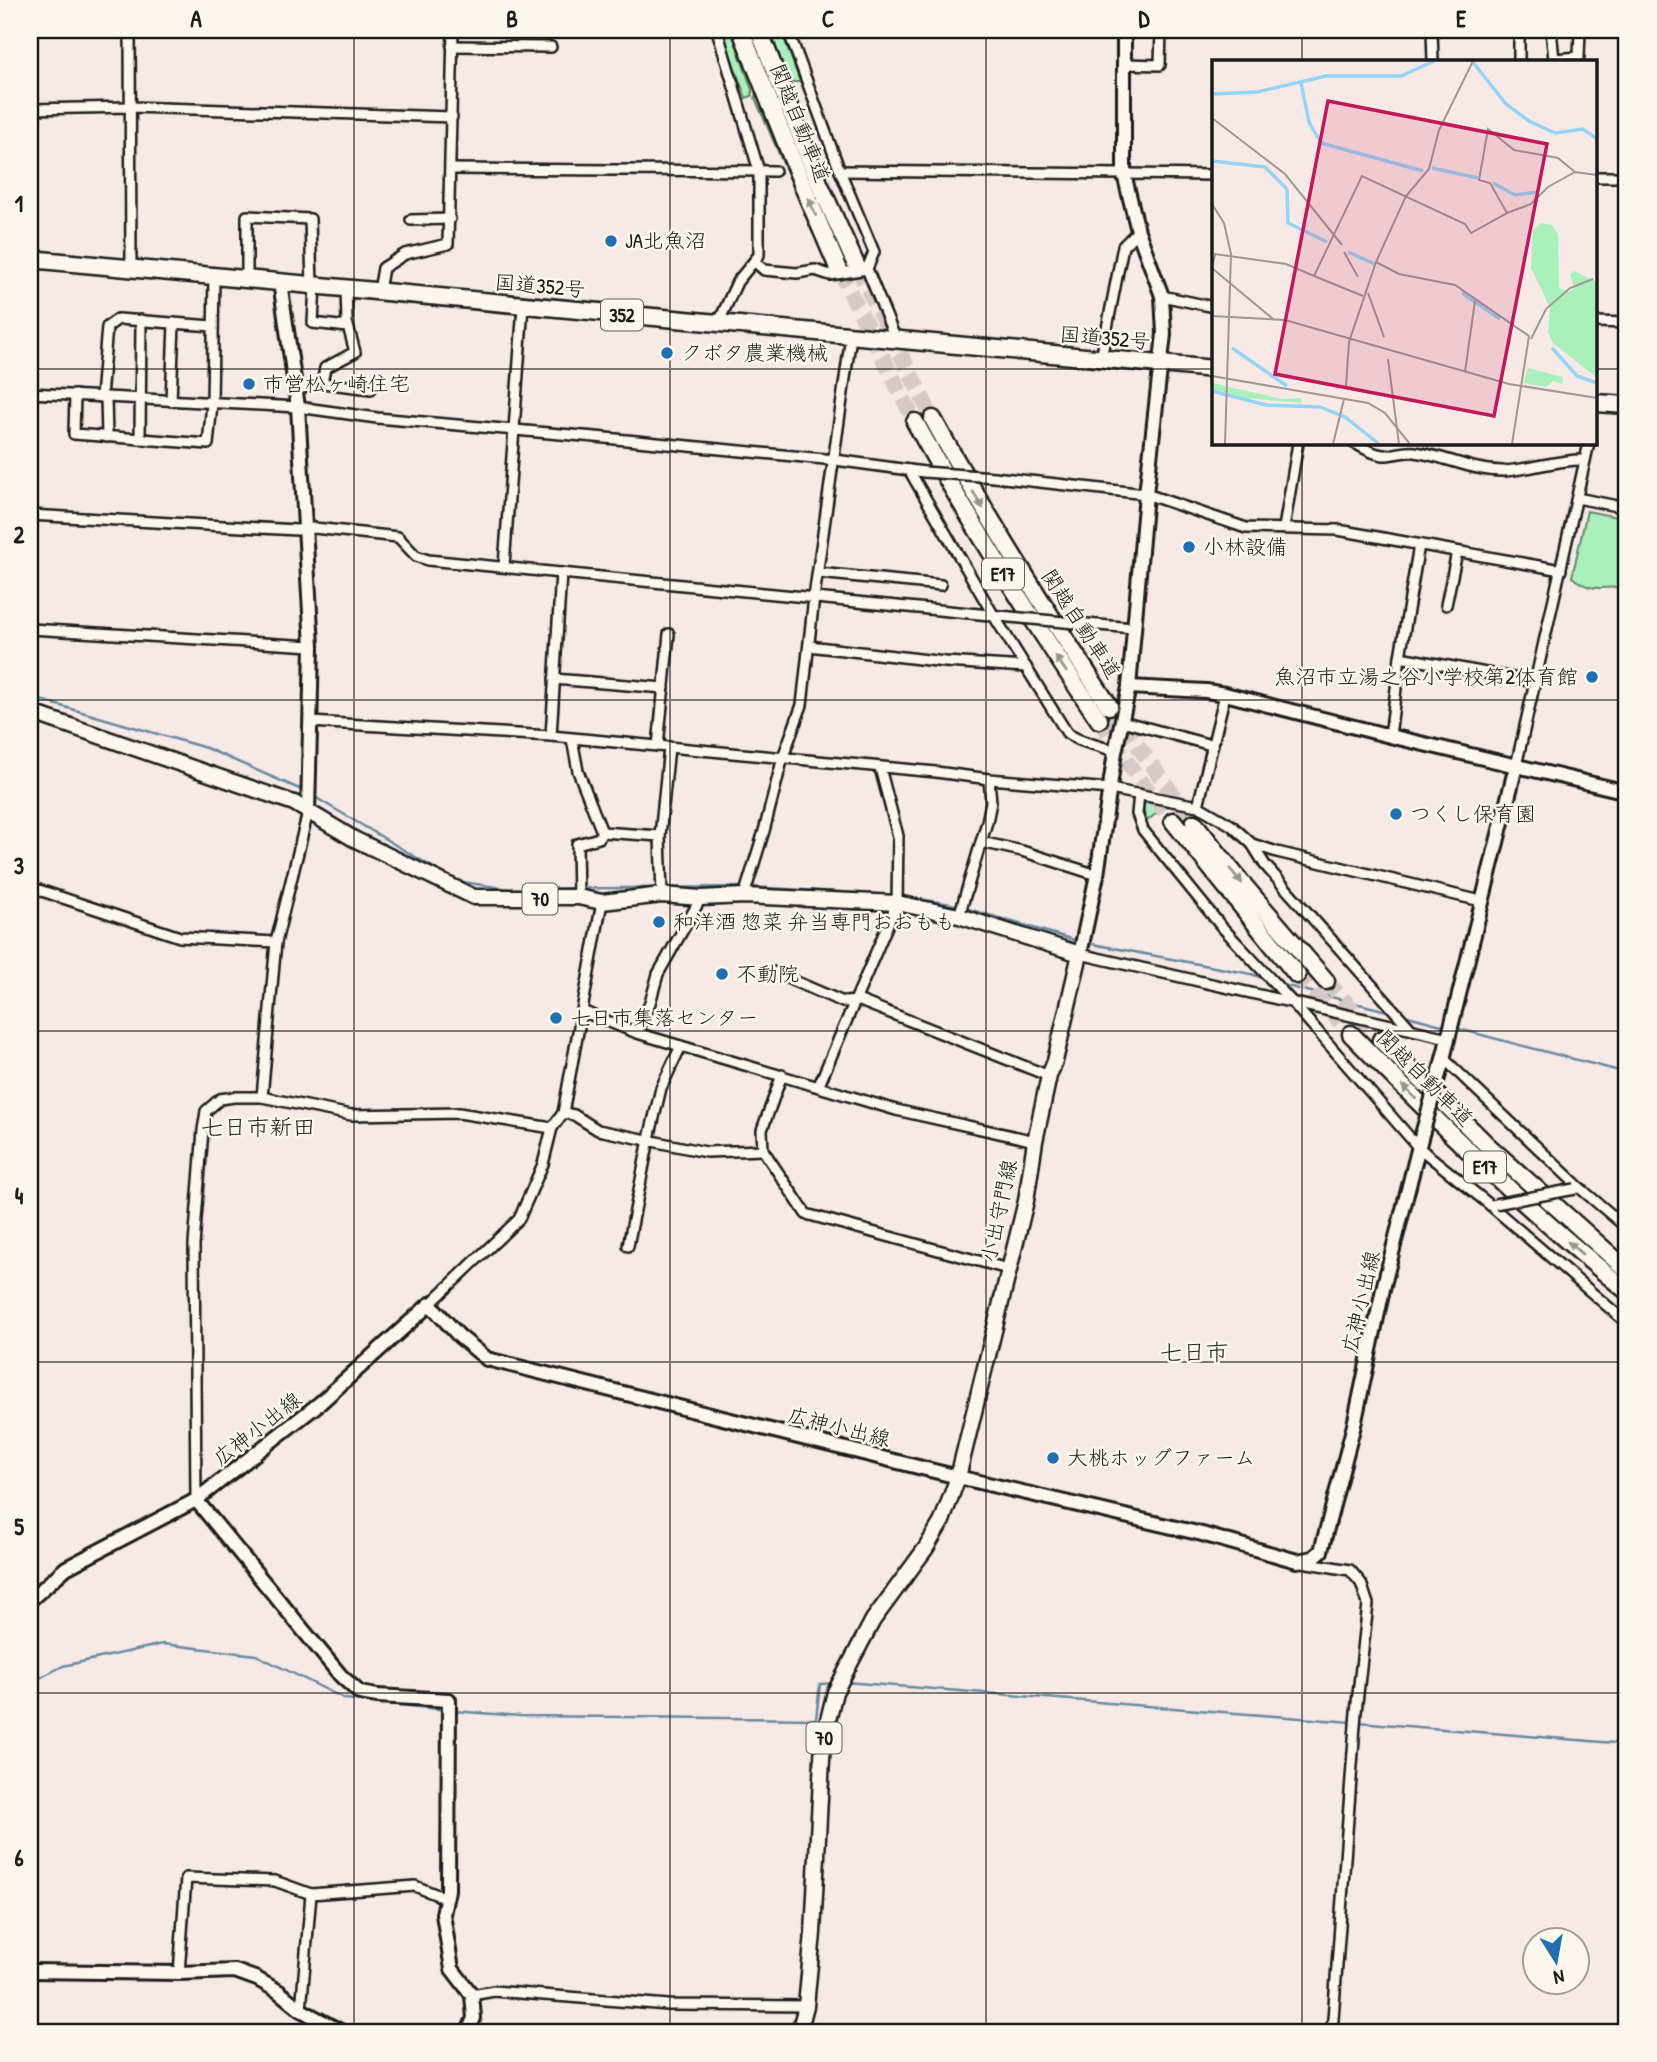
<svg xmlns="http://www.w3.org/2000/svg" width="1657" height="2062" viewBox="0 0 1657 2062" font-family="'Patrick Hand','Klee One',sans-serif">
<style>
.green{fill:#aaf0bb;stroke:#63866c;stroke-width:2}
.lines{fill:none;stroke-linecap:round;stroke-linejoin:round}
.stream{stroke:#658a9f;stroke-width:2.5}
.highway-tunnel{stroke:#d6cac8;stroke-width:16;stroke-dasharray:16 8;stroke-linecap:butt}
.street-casing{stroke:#1c1c1c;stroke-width:14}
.secondary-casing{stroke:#1c1c1c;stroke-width:18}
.primary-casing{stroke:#1c1c1c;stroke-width:19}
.highway-casing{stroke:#1c1c1c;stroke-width:21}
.street{stroke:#fbf7ec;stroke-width:9}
.secondary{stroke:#fbf7ec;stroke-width:12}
.primary{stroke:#fbf7ec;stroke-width:14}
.highway{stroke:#fbf7ec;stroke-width:16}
.street-bridge-casing{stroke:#1c1c1c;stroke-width:14;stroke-linecap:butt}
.secondary-bridge-casing{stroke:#1c1c1c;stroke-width:18;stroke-linecap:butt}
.street-bridge{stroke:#fbf7ec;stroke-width:9}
.secondary-bridge{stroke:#fbf7ec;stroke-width:12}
.oneway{fill:#97948e}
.grid{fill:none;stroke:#1c1c1c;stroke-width:2;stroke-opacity:0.55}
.poi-dot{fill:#1f6fb2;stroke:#fbf7ec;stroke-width:2.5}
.labels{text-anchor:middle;stroke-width:5;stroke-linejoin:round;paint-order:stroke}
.shield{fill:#fbf7ec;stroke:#5f5e5a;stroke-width:2}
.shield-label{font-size:19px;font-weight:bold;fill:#1c1c1c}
.street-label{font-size:21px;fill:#1c1c1c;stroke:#fbf7ec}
.poi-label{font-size:21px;fill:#1c1c1c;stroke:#fbf7ec;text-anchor:start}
.neighbourhood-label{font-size:23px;fill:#1c1c1c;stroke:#fbf7ec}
.inset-river{fill:none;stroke:#95d4f6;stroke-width:3.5}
.inset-road{fill:none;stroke:#9f9795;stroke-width:2}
.view{fill:#c2185b;fill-opacity:0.15;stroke:#c2185b;stroke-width:3.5}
.inset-edge{fill:none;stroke:#1c1c1c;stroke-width:3.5}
.neatline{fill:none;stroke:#1c1c1c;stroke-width:2.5}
.grid-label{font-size:23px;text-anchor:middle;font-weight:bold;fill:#1c1c1c}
</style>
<rect width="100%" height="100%" fill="#f7e9e6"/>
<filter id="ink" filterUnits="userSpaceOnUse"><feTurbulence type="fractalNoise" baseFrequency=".0143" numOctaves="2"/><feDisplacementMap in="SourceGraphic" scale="14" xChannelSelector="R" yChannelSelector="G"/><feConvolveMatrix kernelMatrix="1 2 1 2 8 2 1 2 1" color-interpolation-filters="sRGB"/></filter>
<g filter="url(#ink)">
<g class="green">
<path d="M721,30H731L752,90V96L746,98Z"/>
<path d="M770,30H781L800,82H789Z"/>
<path d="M756,91L815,230L812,231L755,98Z"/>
<path d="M1587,511L1627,519V590C1606,582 1597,597 1572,577Z"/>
<path d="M1146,801H1152L1159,811L1147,821L1143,808Z"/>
</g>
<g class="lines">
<g class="stream">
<path d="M30,697L206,748L304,791"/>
<path d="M313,796L456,881L509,889L744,887"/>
<path d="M751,887L894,895"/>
<path d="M901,896L951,904L1078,941"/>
<path d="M1087,943L1251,974L1266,979"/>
<path d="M1279,984L1391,1012"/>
<path d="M1404,1015L1445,1026"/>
<path d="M1455,1028L1627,1073"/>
<path d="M845,1682L1351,1722"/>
<path d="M30,1683L63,1666L163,1644L256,1655L345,1699L446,1710"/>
<path d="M453,1711L521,1716L816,1719L820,1684L835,1683"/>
<path d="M1358,1722L1627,1744"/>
</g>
<g class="highway-tunnel">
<path d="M857,267L933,419"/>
<path d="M839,270L915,422"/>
<path d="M1109,706L1194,823"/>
<path d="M1099,720L1136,775L1173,821"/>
<path d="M1297,975L1351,1034"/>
<path d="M1326,981L1381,1040"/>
</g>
<g class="street-casing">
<g id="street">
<path d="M130,30L131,267"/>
<path d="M717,30L759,171V255L737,282L718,324"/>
<path d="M1432,30L1433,61"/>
<path d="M1519,30V61"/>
<path d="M1551,30L1554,59L1579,57L1580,30"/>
<path d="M452,46L551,47"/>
<path d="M1125,64L1160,65L1161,30"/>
<path d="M30,109L130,107L452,117"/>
<path d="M451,169L775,171"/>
<path d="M840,171L1214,175"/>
<path d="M1596,177H1627"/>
<path d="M411,220L450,219"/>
<path d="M755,262L764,270L797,273L815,270L830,275L867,269L874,252L840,171L788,30"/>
<path d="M867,269L896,340"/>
<path d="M247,278V216L310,219L312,285"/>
<path d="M315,285L313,323L348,327"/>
<path d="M379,291L383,268L405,254L448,244L453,30"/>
<path d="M1162,296L1214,307"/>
<path d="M1596,322L1627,323"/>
<path d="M1101,359L1123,246L1138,231"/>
<path d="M322,383L371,389"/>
<path d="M295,390L322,383L325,368L355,352L347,322L346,288"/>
<path d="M30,393L298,407L377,418L595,437L835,460L924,472"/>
<path d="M75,395L74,434L208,444L212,404L214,275"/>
<path d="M101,397L107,327L118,319L213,326"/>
<path d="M106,397L107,437"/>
<path d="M171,401L174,323"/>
<path d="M140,439L141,320"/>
<path d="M1354,443C1363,447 1371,454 1383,455C1393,456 1404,450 1415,452C1445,456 1474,472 1505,471C1534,469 1557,459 1585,460"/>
<path d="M909,470L994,616L1067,733C1081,744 1099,744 1115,752"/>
<path d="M994,477L1146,494L1246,528L1338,530L1561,570"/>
<path d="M1577,498L1627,508"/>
<path d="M30,515L297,530L314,528L398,537L416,556L428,560L1010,617"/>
<path d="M1284,528L1298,443"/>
<path d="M504,566L523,306"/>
<path d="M818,573L941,585"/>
<path d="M1446,605L1457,552"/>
<path d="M1086,624L1134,628"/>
<path d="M30,629L312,646"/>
<path d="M809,646L945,662L1026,667"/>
<path d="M1400,657L1535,682"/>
<path d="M554,679L664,688"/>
<path d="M1122,721L1211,745"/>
<path d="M310,722L551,736L936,772L989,779L1110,789L1198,806L1231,825L1252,844L1277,852L1481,901"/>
<path d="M551,736L561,573"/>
<path d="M1390,736L1400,657L1419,545"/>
<path d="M572,739L578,771L602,832L660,836"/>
<path d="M658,746L669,634"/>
<path d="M1516,766L1589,443"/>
<path d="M1139,794L1137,814L1143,830L1221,926L1292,1002L1418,1147L1490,1205L1627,1323"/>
<path d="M1198,806L1225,694"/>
<path d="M981,842L1022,851L1097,875"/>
<path d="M1252,844L1265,865L1410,1028"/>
<path d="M30,887L180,937L276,942"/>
<path d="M662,895L660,836L669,747"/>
<path d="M744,896L764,831L783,757L802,705L814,597L851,336"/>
<path d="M578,897L577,844L599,838L602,832"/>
<path d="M959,916L987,822L991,802L989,779"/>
<path d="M1080,954L1448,1038"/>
<path d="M773,972L843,1002L860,1001L1049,1076"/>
<path d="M582,1011L637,1033L896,1110L1035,1141"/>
<path d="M637,1033L650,1003L658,974L701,898"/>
<path d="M1443,1058L1580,1188L1627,1228"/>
<path d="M782,1075L762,1130L763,1150L806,1214L1008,1269"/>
<path d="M819,1085L897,903L898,836L880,768"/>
<path d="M262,1097L276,942L308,812"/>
<path d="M563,1113L574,1115L598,1130L706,1152L763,1150"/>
<path d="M628,1246L649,1139L661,1088L681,1046"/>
<path d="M430,1304L519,1219L543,1164L552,1128L563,1113L602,902"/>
<path d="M196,1500L194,1245L203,1130L206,1111L220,1099L234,1097H262L351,1115L459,1113L552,1128"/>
<path d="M1302,1562L1350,1570L1361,1583L1368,1604L1356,1712L1332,2032"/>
<path d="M179,1973L186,1878L275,1881L311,1894L415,1886L445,1898"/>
<path d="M472,1995L494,1991L668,2005L806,2006"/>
<path d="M301,2010L311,1894"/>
</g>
</g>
<g class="secondary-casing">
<g id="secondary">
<path d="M280,282L298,407L312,646L308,812"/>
<path d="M1129,687L1206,691L1225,694L1390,736L1627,792"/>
<path d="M1080,954L1097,875L1115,752L1129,687L1146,494L1164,334L1162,296L1138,231L1124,174V30"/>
<path d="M1441,1067L1516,766"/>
<path d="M30,1600L66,1568L196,1500"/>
<path d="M30,1971L179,1973L235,1971L257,1979L278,1991L301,2010L342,2032"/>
<path d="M468,2032L474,2018L472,1995L452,1969L443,1914L448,1890L449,1700L377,1696L360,1693L341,1676L196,1500L320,1403L430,1304L459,1336L487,1359L958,1477L1202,1534L1297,1561L1313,1558L1321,1551L1354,1425L1383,1289L1421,1138"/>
</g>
</g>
<g class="primary-casing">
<path id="primary" d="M30,712L294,803L354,839L474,897H578L602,902L662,895L701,898L744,896L897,903L959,916L1080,954L1055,1061L1049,1076L1035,1141L1026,1201L958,1477L942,1521L926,1548L873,1620L835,1692L823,1740L813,1933L806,2006L799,2032"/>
</g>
<g class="highway-casing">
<g id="highway">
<path d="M741,30L805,191L839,270"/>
<path d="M759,30L819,183L857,267"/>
<path d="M30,259L1214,369"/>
<path d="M1596,403L1627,405"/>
<path d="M933,419C987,518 1047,612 1109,706"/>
<path d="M915,422C971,525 1034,623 1099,720"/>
<path d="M1173,821L1297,975"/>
<path d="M1194,823L1240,881L1326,981"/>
<path d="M1351,1034C1439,1124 1529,1212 1627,1291"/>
<path d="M1381,1040L1486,1144L1627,1270"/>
</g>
</g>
<use href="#street" class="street"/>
<use href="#secondary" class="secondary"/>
<use href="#primary" class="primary"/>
<use href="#highway" class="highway"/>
<g class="street-bridge-casing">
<g id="street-bridge">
<path d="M924,472L994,477"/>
<path d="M1010,617L1086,624"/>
<path d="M1495,1204L1575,1189"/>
</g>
</g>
<g class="secondary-bridge-casing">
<path id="secondary-bridge" d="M1421,1138L1441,1067"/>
</g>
<use href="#street-bridge" class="street-bridge"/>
<use href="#secondary-bridge" class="secondary-bridge"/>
</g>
<defs><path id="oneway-solid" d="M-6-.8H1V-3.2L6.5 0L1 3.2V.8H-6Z" transform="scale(1.75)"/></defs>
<g class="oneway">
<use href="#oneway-solid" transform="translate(812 207) rotate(-114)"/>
<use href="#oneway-solid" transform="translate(978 500) rotate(58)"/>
<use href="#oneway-solid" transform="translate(1061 664) rotate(-124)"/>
<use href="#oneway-solid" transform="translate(1236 876) rotate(51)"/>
<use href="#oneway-solid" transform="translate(1409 1092) rotate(-135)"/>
<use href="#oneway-solid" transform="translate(1575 1248) rotate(-139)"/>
</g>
</g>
<path class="grid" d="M354,30V2032M670,30V2032M986,30V2032M1302,30V61M30,369H1214M1596,369H1627M1302,443V2032M30,700H1627M30,1031H1627M30,1362H1627M30,1693H1627"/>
<g class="poi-dot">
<circle cx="611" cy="241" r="7"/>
<circle cx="667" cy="353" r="7"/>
<circle cx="249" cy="384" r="7"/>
<circle cx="1189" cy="547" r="7"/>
<circle cx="1592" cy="677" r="7"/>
<circle cx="1396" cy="814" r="7"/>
<circle cx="659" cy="922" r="7"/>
<circle cx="722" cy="974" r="7"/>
<circle cx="556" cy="1018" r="7"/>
<circle cx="1053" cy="1458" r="7"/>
</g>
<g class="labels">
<g class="shield">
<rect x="601" y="299.5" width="42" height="31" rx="5"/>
<rect x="982" y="558.5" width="42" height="31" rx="5"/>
<rect x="522.5" y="883.5" width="35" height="31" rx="5"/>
<rect x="1464" y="1151.5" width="42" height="31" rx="5"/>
<rect x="806.5" y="1722.5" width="35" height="31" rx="5"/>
</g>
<g class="shield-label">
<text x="622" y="322">352</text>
<text x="1003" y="581">E17</text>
<text x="540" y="906">70</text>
<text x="1485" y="1174">E17</text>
<text x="824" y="1745">70</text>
</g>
<g class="street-label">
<text transform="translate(800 123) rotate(68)" y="7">関越自動車道</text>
<text transform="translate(540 286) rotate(5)" y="7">国道352号</text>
<text transform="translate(1105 338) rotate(5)" y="7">国道352号</text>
<text transform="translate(1081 624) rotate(57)" y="7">関越自動車道</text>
<text transform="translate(1425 1078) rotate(45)" y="7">関越自動車道</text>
<text transform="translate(999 1211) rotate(-78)" y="7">小出守門線</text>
<text transform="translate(1361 1302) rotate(-77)" y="7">広神小出線</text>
<text transform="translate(839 1427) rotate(14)" y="7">広神小出線</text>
<text transform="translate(257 1429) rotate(-38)" y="7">広神小出線</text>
</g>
<g class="poi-label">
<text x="625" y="248">JA北魚沼</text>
<text x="681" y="360">クボタ農業機械</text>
<text x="263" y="391">市営松ヶ崎住宅</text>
<text x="1203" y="554">小林設備</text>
<text x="1578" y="684" text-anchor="end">魚沼市立湯之谷小学校第2体育館</text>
<text x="1410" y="821">つくし保育園</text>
<text x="673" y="929">和洋酒 惣菜 弁当専門おおもも</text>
<text x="736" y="981">不動院</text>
<text x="570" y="1025">七日市集落センター</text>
<text x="1067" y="1465">大桃ホッグファーム</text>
</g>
<g class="neighbourhood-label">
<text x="258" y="1135">七日市新田</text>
<text x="1194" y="1360">七日市</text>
</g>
</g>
<g transform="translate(1212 60)">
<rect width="385" height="385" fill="#f7e9e6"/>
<path d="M329,163L340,165L346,174L347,228L357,232L362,228L358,214L362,211L385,222V318L341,283L336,272L338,247L319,208L321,170ZM316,308L351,317L350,324L341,321L334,327L312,323ZM0,323L70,339L88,338L90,343L33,338L0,329Z" fill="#aaf0bb"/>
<path class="inset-river" d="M260,1L294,44L317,61L343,73L371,69L385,79M89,23L97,62L109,83L211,111M0,34L45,32L114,16H189L222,1M0,101L53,107L75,129L76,163L115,182M220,108L266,118M281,123L303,135L326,132M136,192L163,204M250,233L288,259M20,288L75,326M340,288L365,316L385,323M0,331L54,345L108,347L133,357L167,384"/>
<path class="inset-road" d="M261,1L227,70L217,109L194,136L164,202L187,214L243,225L317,276L300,384M0,58L73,114L130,185M0,144L12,163L19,194L13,384M295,153L319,144L336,127L363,112M132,192L146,217M0,209L3,194L74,204L102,216L150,116L253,164L259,173L295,153L278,123L267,120L276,69L302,90L346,98L363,112L385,115M1,209L61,259M102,216L151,236M156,233L172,277M0,256L73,260L297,324L385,338M319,279L334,249L358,228L381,219M176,299L187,384M253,312L263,241M0,316L156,343L173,353L198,384M134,326L137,282L164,202M121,384L132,339"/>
<path class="view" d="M116,41L335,84L282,356L63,314Z"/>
<rect width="385" height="385" class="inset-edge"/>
</g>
<rect width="1657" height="2062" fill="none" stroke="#fbf7ec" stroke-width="77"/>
<g transform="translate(1556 1961) rotate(169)"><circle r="33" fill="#fbf7ec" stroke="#a29f99" stroke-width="2"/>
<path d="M0-5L12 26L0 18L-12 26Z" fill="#1f6fb2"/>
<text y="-10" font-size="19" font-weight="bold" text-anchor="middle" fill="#1c1c1c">N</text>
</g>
<rect x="38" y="38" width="1580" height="1986" class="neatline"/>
<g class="grid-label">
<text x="196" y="27">A</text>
<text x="512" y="27">B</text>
<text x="828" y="27">C</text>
<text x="1144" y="27">D</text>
<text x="1461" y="27">E</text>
<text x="19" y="212">1</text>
<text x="19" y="543">2</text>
<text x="19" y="874">3</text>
<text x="19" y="1204">4</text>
<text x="19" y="1535">5</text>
<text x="19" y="1866">6</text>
</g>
</svg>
